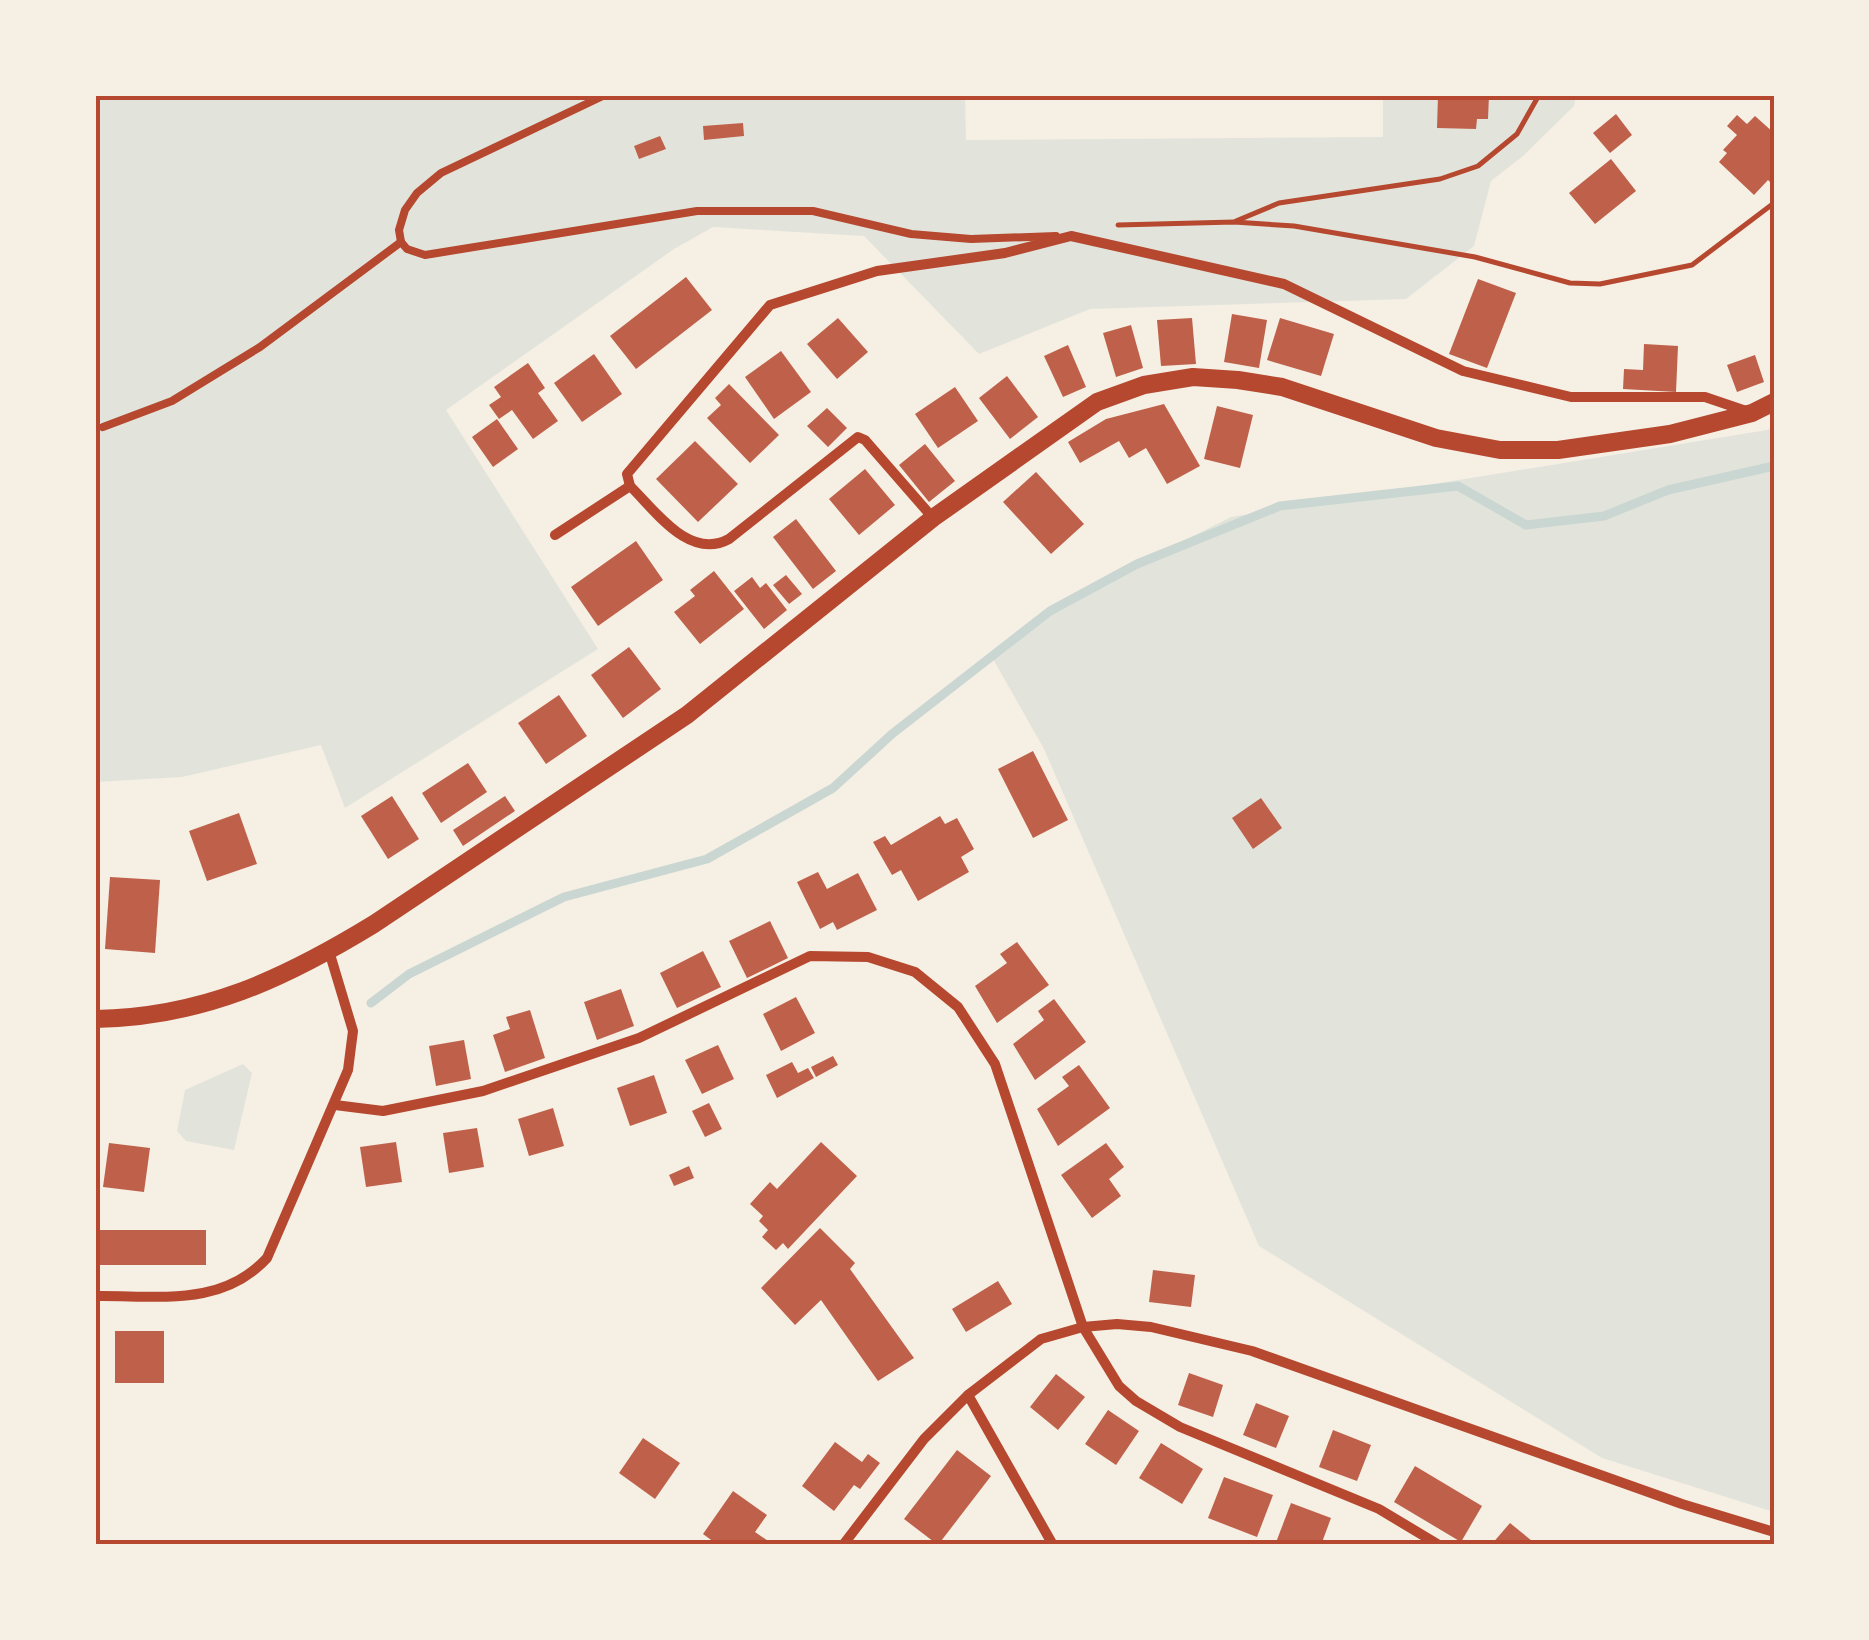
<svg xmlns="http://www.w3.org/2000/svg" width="1869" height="1640" viewBox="0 0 1869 1640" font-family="'Open Sans',sans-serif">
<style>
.green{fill:#e2e4dc}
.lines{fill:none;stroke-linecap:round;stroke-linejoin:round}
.stream{stroke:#c9d6d2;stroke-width:9}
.building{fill:#bf614a}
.path{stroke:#b5482f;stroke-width:5}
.service{stroke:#b5482f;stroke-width:8}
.minor{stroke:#b5482f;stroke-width:10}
.tertiary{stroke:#b5482f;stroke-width:18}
.neatline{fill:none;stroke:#b5482f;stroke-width:4}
</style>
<rect width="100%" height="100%" fill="#f6efe4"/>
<g class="green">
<path d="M95,95H965L966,140L1383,137V95H1576L1574,106L1523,156L1491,181L1474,246L1406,299L1090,309L979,354L864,236L713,227L674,249L446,410L598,649L345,808L321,745L182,777L95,782Z"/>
<path d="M1774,426V1512L1602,1458L1259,1246L1044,749L993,659L1079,593L1231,517L1767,430Z"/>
<path d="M243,1064L252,1073L234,1150L186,1141L177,1131L185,1090Z"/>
</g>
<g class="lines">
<path class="stream" d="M371,1003L409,974L564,897L707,859L833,788L892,734L1050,611L1137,564L1280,506L1458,486L1526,525L1604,516L1668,490L1774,466"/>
</g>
<g class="building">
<path d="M1438,95H1489L1488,119H1477L1476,129L1437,128Z"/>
<path d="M1616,114L1632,135L1610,153L1593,133Z"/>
<path d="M1737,115L1747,124L1755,116L1774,133V186L1768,180L1754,195L1719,162L1727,153L1723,150L1737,135L1727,126Z"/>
<path d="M743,123L744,136L704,140L703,126Z"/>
<path d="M660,136L666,149L639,159L634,146Z"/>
<path d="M1611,159L1636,191L1595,224L1569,193Z"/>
<path d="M686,277L712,310L636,369L610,336Z"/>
<path d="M1478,279L1516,293L1487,368L1449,354Z"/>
<path d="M1232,314L1267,320L1259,368L1224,362Z"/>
<path d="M838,318L868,352L837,379L807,344Z"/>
<path d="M1192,318L1196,364L1161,366L1157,320Z"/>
<path d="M1280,318L1334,334L1321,376L1267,360Z"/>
<path d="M1131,325L1143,368L1116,377L1103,333Z"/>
<path d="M1644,344L1678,346L1676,392L1623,389L1624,369L1643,370Z"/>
<path d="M1068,345L1086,387L1063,397L1044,356Z"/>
<path d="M781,351L811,392L774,419L745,377Z"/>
<path d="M594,354L622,394L582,422L554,383Z"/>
<path d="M1755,355L1764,382L1737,392L1727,365Z"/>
<path d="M528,363L545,388L538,393L558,421L533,439L512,410L499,419L489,405L501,397L494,387Z"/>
<path d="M1007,376L1038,417L1010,439L979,398Z"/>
<path d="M729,384L779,435L750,463L707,418L721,405L715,398Z"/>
<path d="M955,387L978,421L938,448L915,414Z"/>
<path d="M1164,404L1200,466L1167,484L1146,448L1129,458L1119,441L1080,463L1068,442L1106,419Z"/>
<path d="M1217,406L1253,415L1240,468L1204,459Z"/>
<path d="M827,408L847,428L828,447L807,426Z"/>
<path d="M497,419L518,449L493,467L472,437Z"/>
<path d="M695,441L738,484L698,522L656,479Z"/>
<path d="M925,444L955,481L929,502L899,465Z"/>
<path d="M865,469L895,505L859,535L829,499Z"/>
<path d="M1036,472L1084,524L1051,554L1003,502Z"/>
<path d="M796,519L836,571L813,589L773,537Z"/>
<path d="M636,541L663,580L598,626L571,587Z"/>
<path d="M714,571L744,609L700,644L674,612L695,596L690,590Z"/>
<path d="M786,575L802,594L789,604L773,585Z"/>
<path d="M752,577L760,588L766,583L787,610L764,629L734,591Z"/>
<path d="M629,647L661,689L623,718L591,675Z"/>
<path d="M559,695L587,736L546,764L518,723Z"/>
<path d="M1033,751L1068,820L1033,838L998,769Z"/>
<path d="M468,763L487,792L441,823L422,793Z"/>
<path d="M392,796L419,839L388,859L361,816Z"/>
<path d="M505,796L515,811L463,846L453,830Z"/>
<path d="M1261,798L1282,828L1253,849L1232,818Z"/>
<path d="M239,813L257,864L207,881L189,831Z"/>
<path d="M940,816L945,824L957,818L974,849L961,857L969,872L918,901L901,870L892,875L873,842L885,836L891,845Z"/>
<path d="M818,872L827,889L858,873L877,910L837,930L833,922L820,929L797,882Z"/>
<path d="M110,877L160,880L155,953L105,949Z"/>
<path d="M770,921L788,958L747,978L729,941Z"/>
<path d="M1017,942L1049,985L997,1023L975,986L1007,963L1000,954Z"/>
<path d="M703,951L721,987L677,1008L660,973Z"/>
<path d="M621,989L634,1026L597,1040L584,1002Z"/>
<path d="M796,997L815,1033L781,1051L763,1014Z"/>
<path d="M1054,999L1086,1042L1035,1080L1013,1044L1044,1020L1038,1011Z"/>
<path d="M530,1010L545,1058L505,1072L493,1035L510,1029L506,1017Z"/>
<path d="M464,1040L471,1079L436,1086L429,1046Z"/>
<path d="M718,1045L734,1079L702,1094L685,1060Z"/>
<path d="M833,1056L838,1065L816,1077L811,1067Z"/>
<path d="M792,1062L798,1073L808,1068L814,1078L777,1098L766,1075Z"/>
<path d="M1079,1065L1110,1108L1058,1146L1037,1109L1069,1086L1062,1077Z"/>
<path d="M654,1075L667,1113L630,1126L617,1088Z"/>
<path d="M709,1103L722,1129L705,1137L692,1111Z"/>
<path d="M553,1108L564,1146L529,1156L518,1119Z"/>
<path d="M477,1128L484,1167L449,1173L443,1133Z"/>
<path d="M396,1142L402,1182L366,1187L360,1147Z"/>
<path d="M821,1142L857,1176L788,1249L783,1243L776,1250L762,1237L768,1230L759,1221L763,1216L750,1204L770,1182L777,1189Z"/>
<path d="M109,1143L150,1148L144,1192L103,1187Z"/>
<path d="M1106,1143L1124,1167L1109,1179L1121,1196L1092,1218L1061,1175Z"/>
<path d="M689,1166L694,1178L674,1186L669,1175Z"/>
<path d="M820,1228L855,1263L850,1269L914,1358L878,1381L821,1300L795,1325L761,1288Z"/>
<rect x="95" y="1230" width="111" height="35"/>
<path d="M1153,1270L1195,1275L1191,1307L1149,1302Z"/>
<path d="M998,1281L1012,1304L966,1332L952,1309Z"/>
<rect x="115" y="1331" width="49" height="52"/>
<path d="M1189,1373L1223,1385L1213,1417L1178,1405Z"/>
<path d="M1056,1374L1085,1397L1058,1430L1030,1407Z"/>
<path d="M1256,1403L1289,1416L1276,1448L1243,1435Z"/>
<path d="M1108,1410L1139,1431L1116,1465L1085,1444Z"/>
<path d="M1333,1430L1371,1445L1357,1481L1319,1467Z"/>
<path d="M643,1438L680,1463L655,1499L619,1473Z"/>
<path d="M835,1442L862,1462L868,1454L880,1463L860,1489L854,1485L834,1511L802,1486Z"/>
<path d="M1161,1443L1203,1469L1182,1504L1139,1478Z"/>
<path d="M957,1450L991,1476L938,1545L904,1519Z"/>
<path d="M1415,1466L1482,1506L1461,1542L1394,1502Z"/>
<path d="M1224,1477L1273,1495L1257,1537L1208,1518Z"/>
<path d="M733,1491L767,1515L755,1532L774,1545H718L703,1534Z"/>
<path d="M1291,1503L1331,1518L1321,1545H1275Z"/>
<path d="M1510,1523L1537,1545H1491Z"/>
</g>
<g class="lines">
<g class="path">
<path d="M1764,95L1774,97"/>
<path d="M1236,221L1279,203L1440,179L1478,166L1517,134L1539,95"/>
<path d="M1118,225L1234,222L1294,226L1475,257L1570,283L1600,284L1692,265L1774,203"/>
</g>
<g class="service">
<path d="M401,242L407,249L425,255L697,211H813L911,234L971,239L1056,236"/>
<path d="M401,242L399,230L405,210L417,193L441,173L605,95"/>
<path d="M103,427L172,401L260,347L401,242"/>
</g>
<g class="minor">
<path d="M933,518L865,440L858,437L729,539C689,561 655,510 630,486L627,474L770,305L877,271L1005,253L1071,236L1284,284L1463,371L1571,397H1705L1752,413"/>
<path d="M555,535L630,486"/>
<path d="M335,1105L383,1111L483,1091L639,1038L810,956L868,957L915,972L958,1007L995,1064L1083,1327L1119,1386L1136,1401L1180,1427L1379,1509L1439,1545"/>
<path d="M95,1296C157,1295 221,1308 267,1258L348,1070L353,1031L329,951"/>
<path d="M968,1395L1053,1545"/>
<path d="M843,1545L924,1439L968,1395L1041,1339L1083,1327L1117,1324L1151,1327L1252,1351L1682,1504L1774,1532"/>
</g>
<path class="tertiary" d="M95,1019C203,1017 284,979 374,924L687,715L933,518L1097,402L1144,385L1193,377L1238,380L1282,387L1436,438L1500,450H1558L1670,434L1752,413L1774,402"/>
</g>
<rect width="1869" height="1640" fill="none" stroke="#f6efe4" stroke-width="195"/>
<rect x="98" y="98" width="1674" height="1444" class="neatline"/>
</svg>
